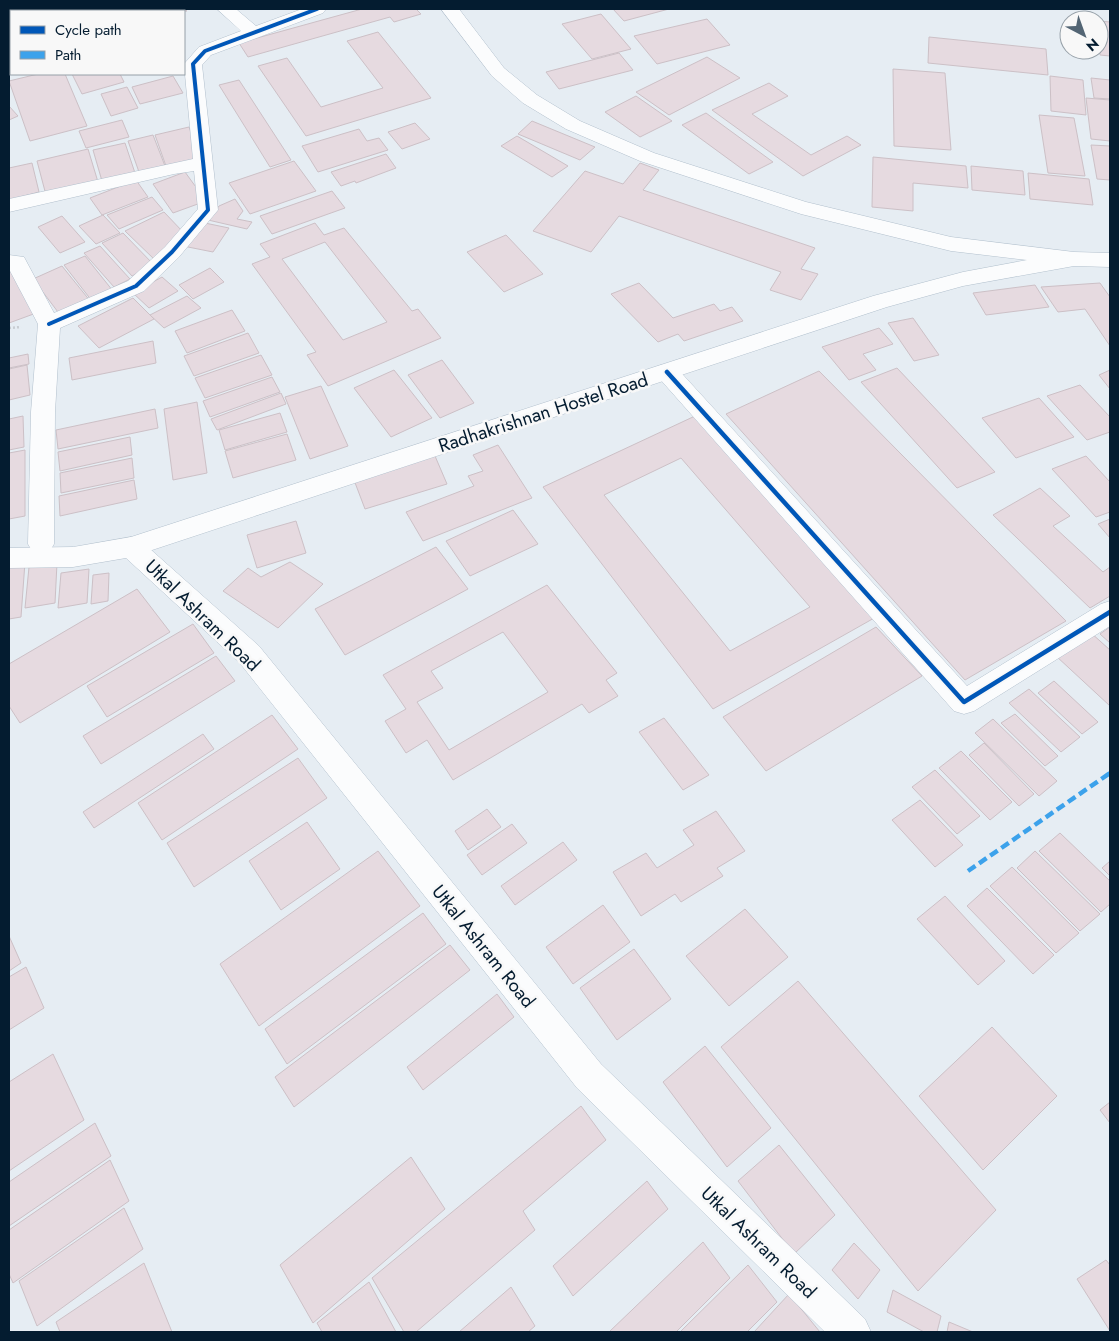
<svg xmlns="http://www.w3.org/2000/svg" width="1119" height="1341" viewBox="0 0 1119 1341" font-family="Jost,sans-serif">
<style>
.building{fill:#e6dae0;stroke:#ccc0c6;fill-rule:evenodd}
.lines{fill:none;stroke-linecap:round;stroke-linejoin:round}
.minor-casing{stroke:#b2c0cd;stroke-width:1}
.secondary-casing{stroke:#b2c0cd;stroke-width:1}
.primary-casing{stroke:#b2c0cd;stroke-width:1}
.path{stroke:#c8cdd2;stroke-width:2.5;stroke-dasharray:2 2;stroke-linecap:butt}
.minor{fill:#fbfcfd;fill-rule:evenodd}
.secondary{fill:#fbfcfd;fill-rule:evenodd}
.primary{fill:#fbfcfd;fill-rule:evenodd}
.quiet-far1{stroke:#3ca2eb;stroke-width:4;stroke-dasharray:7 4;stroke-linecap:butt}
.quiet{stroke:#3ca2eb;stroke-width:4.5;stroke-dasharray:9 4.5;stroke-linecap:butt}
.cycleway-far1-casing{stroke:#f8f8f8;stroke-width:6}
.cycleway-casing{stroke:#f8f8f8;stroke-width:8}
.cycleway-far1{stroke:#0057b8;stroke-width:4}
.cycleway{stroke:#0057b8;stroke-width:4.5}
.labels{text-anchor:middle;stroke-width:5;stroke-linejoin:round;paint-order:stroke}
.street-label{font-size:19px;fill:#041c30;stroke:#f8f8f8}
</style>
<rect width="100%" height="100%" fill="#e6edf3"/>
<g class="building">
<path d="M129,9H160L162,11H132Z"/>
<path d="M161,9H184L187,11H163Z"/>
<path d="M362,9H416L421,14L394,22L390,17L248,57L239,43Z"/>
<path d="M613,9H669L624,21Z"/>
<path d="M601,14L631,49L592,59L562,24Z"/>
<path d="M707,19L730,45L657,64L634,36Z"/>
<path d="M1099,21L1110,22V56L1100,55Z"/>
<path d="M11,30V61L9,62V31Z"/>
<path d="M378,32L431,98L306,136L258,66L287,58L321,107L383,88L347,41Z"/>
<path d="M929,37L1046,49L1048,75L928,63Z"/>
<path d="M619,53L633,70L559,89L546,72Z"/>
<path d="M707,57L740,78L669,115L636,92Z"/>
<path d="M893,69L945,73L951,150L894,146Z"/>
<path d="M38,74H65L87,126L30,141L9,81Z"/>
<path d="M72,74H120L124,82L82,94Z"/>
<path d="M173,76L183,93L140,104L132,87Z"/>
<path d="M1050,76L1083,80L1086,115L1051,111Z"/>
<path d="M1091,78L1110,80V99L1094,98Z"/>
<path d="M239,80L291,160L270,167L219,85Z"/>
<path d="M769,83L788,96L752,114L811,155L847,136L861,145L803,176L712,110Z"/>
<path d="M127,87L138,108L111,116L101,94Z"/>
<path d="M636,96L672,121L640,137L605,112Z"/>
<path d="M1086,98L1110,100V141L1091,139Z"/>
<path d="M9,106L18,116L9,120Z"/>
<path d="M706,113L773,162L749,174L682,125Z"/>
<path d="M1039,115L1074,118L1085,176L1048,173Z"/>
<path d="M122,120L129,137L86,148L79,131Z"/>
<path d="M532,121L595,147L580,160L518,134Z"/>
<path d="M415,123L430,139L402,149L388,132Z"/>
<path d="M189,127L201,158L166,166L155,135Z"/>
<path d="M359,129L367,141L379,138L388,150L318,172L302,146Z"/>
<path d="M153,135L165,166L139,172L128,141Z"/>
<path d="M517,136L568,166L552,177L501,146Z"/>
<path d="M125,143L135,173L102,181L93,150Z"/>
<path d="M1091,145L1110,146V180L1097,179Z"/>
<path d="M88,149L98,182L46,195L37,161Z"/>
<path d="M386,154L396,168L356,183L355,181L341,186L331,172Z"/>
<path d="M873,157L966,166L968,188L913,183V211L872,207Z"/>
<path d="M294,161L316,191L250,214L229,183Z"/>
<path d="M32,163L39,192L9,200V168Z"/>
<path d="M640,163L659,170L643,190L815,248L801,269L818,274L801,300L770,290L781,272L619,216L591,252L533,231L585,171L623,184Z"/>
<path d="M971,166L1023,171L1025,195L972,190Z"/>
<path d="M185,172L206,201L173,213L153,184Z"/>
<path d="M1028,173L1089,179L1093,205L1030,199Z"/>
<path d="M136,180L148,197L102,215L90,198Z"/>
<path d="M332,191L345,208L272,234L260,216Z"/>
<path d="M152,197L163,210L119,229L107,215Z"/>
<path d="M235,199L243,211L237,219L252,222L247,229L208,220L219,206Z"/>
<path d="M164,212L183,232L155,260L125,231Z"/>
<path d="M103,215L120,233L96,244L79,226Z"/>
<path d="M62,216L85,242L60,253L38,227Z"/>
<path d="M200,222L229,228L213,252L183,246Z"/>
<path d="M315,223L324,235L344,228L412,311L418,309L441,338L328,386L307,355L316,352L252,264L270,257L260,244ZM325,242L387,322L343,340L282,259Z"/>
<path d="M123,233L154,265L132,276L102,243Z"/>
<path d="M506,235L543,274L504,292L467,252Z"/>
<path d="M100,246L130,279L114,287L84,253Z"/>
<path d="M85,256L113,291L92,301L64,265Z"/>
<path d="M62,266L91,302L61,316L33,279Z"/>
<path d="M210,268L224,282L193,299L179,285Z"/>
<path d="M17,269L39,312L9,323V272Z"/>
<path d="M162,277L178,291L149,308L133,293Z"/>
<path d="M639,283L673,318L714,304L720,311L732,307L743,321L684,341L678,334L658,342L611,294Z"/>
<path d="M1100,283L1110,297V346L1085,309L1058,312L1041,287Z"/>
<path d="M1035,285L1049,307L986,315L973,293Z"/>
<path d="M187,296L201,308L164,328L150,315Z"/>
<path d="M133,298L154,319L99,348L78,326Z"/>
<path d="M232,310L245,331L187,353L175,331Z"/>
<path d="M913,318L939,355L914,361L888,323Z"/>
<path d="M879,328L893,344L863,354L876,370L849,380L822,347Z"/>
<path d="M248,333L259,353L194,376L184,356Z"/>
<path d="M153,341L156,363L72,380L69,358Z"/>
<path d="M28,354L29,364L9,368V358Z"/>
<path d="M261,355L272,375L205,398L195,378Z"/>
<path d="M442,360L474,403L440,418L408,375Z"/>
<path d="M27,365L30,395L9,400V369Z"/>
<path d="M897,368L995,472L957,488L861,382Z"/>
<path d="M394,370L432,418L391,437L354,388Z"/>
<path d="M1110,370V389L1099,375Z"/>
<path d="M819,371L1066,621L965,680L726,414Z"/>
<path d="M272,377L280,392L210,417L203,401Z"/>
<path d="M1080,385L1110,417V432L1087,440L1047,396Z"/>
<path d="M321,386L348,446L310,459L285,397Z"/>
<path d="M281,393L286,404L217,430L211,419Z"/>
<path d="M1039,398L1074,437L1016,458L982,418Z"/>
<path d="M197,402L207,473L173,480L164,409Z"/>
<path d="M155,409L158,428L58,449L56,430Z"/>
<path d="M280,413L287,432L225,450L219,430Z"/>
<path d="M23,416L24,447L9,450V419Z"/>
<path d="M695,416L876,617L713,709L543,487ZM681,458L810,607L730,651L604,495Z"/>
<path d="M287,434L296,460L233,478L225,451Z"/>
<path d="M130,437L132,455L60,471L58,452Z"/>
<path d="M498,445L532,498L423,541L406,512L474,486L468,476L483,471L473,455Z"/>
<path d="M25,450V516L9,519V453Z"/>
<path d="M435,456L447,484L365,509L354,480Z"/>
<path d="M1086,456L1110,482V512L1096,517L1052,469Z"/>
<path d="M132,458L134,478L61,493L60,473Z"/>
<path d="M134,480L137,499L60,516L59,496Z"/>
<path d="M1040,488L1070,516L1053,526L1103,572L1110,567V596L1090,608L993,515Z"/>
<path d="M513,510L538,544L470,576L446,541Z"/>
<path d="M1110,519V538L1098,524Z"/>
<path d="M296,521L306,553L257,568L247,535Z"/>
<path d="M436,547L468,589L345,655L315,609Z"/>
<path d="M25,562L21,617L9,619V564Z"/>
<path d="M290,562L323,584L278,628L223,591L248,568L261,577Z"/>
<path d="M57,563L55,603L25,608L29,567Z"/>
<path d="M89,569L87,603L58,608L61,573Z"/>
<path d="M109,573L108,601L91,604L93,575Z"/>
<path d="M547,585L617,673L606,680L618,696L589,713L582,704L453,780L427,740L406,753L385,721L406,709L383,675ZM503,632L548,692L449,750L417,702L443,688L431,671Z"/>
<path d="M137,589L170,632L20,723L9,706V664Z"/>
<path d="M193,624L214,653L107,717L87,686Z"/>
<path d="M876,627L922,676L766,771L723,717Z"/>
<path d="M1110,627V643L1100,634Z"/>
<path d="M1090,632L1110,650V706L1056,656Z"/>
<path d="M216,656L235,681L101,764L83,736Z"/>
<path d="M1054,681L1098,722L1082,734L1038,693Z"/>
<path d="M1029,689L1080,737L1061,752L1009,703Z"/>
<path d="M1015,714L1058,756L1045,766L1001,723Z"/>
<path d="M272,715L298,749L162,840L138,803Z"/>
<path d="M664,718L709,775L683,790L639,732Z"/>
<path d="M993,719L1057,781L1039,796L975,733Z"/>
<path d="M203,734L214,749L94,828L83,812Z"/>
<path d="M984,743L1034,794L1019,806L969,755Z"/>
<path d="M961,751L1012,802L990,820L939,768Z"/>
<path d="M298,758L327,798L194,887L167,843Z"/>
<path d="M935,770L980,816L957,834L912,787Z"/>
<path d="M920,800L963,845L935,867L892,820Z"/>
<path d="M487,809L501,827L468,850L455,831Z"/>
<path d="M716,811L745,851L717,868L723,876L681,902L675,894L641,916L613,872L646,853L657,868L694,845L683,830Z"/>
<path d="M307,822L340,869L281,910L249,861Z"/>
<path d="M512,824L527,843L482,875L467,855Z"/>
<path d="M1060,833L1110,881V904L1101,912L1039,851Z"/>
<path d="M563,842L577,860L515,905L501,886Z"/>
<path d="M378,851L420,906L259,1026L220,964Z"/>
<path d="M1035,851L1100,914L1080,931L1017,868Z"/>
<path d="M1110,861V876L1102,868Z"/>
<path d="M1012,867L1079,933L1056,953L990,886Z"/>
<path d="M987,888L1054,955L1033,974L967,906Z"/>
<path d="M945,896L1005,961L978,985L917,919Z"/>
<path d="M603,905L630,942L573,984L546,947Z"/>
<path d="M745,909L788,957L729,1006L686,956Z"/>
<path d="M423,913L446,944L287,1064L265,1029Z"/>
<path d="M9,936L21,963L9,971Z"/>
<path d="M450,945L470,970L294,1107L275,1077Z"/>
<path d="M634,949L671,999L617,1040L580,988Z"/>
<path d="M26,967L44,1008L9,1030V977Z"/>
<path d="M798,981L996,1210L918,1291L721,1047Z"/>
<path d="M497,994L514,1017L423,1090L407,1067Z"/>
<path d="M992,1027L1057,1096L983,1170L919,1096Z"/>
<path d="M705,1046L771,1128L727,1167L663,1082Z"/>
<path d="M53,1054L84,1120L9,1171V1082Z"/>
<path d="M1110,1102V1123L1100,1110Z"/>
<path d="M581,1106L606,1140L523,1211L535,1230L416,1332H404L372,1278Z"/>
<path d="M95,1123L111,1156L9,1226V1182Z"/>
<path d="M779,1145L835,1215L794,1254L738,1181Z"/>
<path d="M411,1157L445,1209L313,1323L280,1265Z"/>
<path d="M110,1160L129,1201L13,1283L9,1274V1230Z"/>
<path d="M647,1181L668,1209L573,1296L553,1266Z"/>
<path d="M124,1208L143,1249L37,1326L19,1281Z"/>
<path d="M703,1242L730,1278L676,1332H609Z"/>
<path d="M854,1243L880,1270L858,1299L832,1270Z"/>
<path d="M1106,1260L1110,1265V1331L1077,1279Z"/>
<path d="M144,1263L172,1332H60L56,1322Z"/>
<path d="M748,1265L777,1302L747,1332H680Z"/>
<path d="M369,1282L396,1332H322L317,1323Z"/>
<path d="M511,1287L535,1326L528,1332H459Z"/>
<path d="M893,1290L941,1316L937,1332H924L887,1312Z"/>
<path d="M789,1294L820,1332H754Z"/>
<path d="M949,1322L973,1332H947Z"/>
</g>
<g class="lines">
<g class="minor-casing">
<g id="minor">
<path d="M217,9H236L256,26L302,9H326L323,13L211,55L202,65L218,210L179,257L144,291L60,328L55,412L54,544L50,551L41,554L32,551L28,544L31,412L38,324L9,269V255L24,257L54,313L128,281L165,247L198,209L194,171L174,174L9,212V199L193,159L184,64L199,47L241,31Z"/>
<rect x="9" y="13" width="2" height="12"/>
<path d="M667,364L675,366L967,686L1101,604L1110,601V626L974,711L964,714L954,711L659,378L656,372L659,366Z"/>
</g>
</g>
<g class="secondary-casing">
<g id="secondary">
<path d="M9,9H30L28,11H11V15H9Z"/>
<path d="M441,9H459L504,68L537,95L580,121L654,153L806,202L951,237L1074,252L1110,253V267L1074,266L963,286L887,307L131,557L122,554L118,547L122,540L131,537L873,296L963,272L1027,260L951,251L801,214L640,161L566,129L523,103L492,76Z"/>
</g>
</g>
<g class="primary-casing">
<path id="primary" d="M131,537L140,540L259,646L601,1064L865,1319L871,1332H825L577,1088L239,662L126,558L73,567L9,568V548L73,547Z"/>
</g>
<path class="path" d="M9,328L21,327"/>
<use href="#minor" class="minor"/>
<use href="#secondary" class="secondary"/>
<use href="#primary" class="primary"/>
<path class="quiet-far1" d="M1108,774L1110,773"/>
<path class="quiet" d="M968,871L1110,773"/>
<g class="cycleway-far1-casing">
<path id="cycleway-far1" d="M49,324L136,286L172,252L208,210L193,64L205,51L317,9"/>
</g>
<g class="cycleway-casing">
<path id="cycleway" d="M667,372L964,702L1110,612"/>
</g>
<use href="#cycleway-far1" class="cycleway-far1"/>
<use href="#cycleway" class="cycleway"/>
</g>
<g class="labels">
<g class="street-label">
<text transform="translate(543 412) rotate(-18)" y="7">Radhakrishnan Hostel Road</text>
<text transform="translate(203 615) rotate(44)" y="7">Utkal Ashram Road</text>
<text transform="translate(484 946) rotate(51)" y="7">Utkal Ashram Road</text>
<text transform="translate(759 1242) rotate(44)" y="7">Utkal Ashram Road</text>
</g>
</g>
<rect width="1119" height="1341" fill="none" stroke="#041c30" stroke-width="20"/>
<rect x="10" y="10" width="175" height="65" fill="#f8f8f8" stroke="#96a0a8"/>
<rect x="20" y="26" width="25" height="8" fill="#0057b8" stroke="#96a0a8"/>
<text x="55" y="35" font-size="15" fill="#041c30">Cycle path</text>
<rect x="20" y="51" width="25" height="8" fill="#3ca2eb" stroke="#96a0a8"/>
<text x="55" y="60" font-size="15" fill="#041c30">Path</text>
<g transform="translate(1084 35) rotate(139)"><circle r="24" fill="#f8f8f8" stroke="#96a0a8"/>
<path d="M0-4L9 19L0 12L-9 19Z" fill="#536574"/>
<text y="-8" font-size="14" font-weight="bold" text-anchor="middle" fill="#041c30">N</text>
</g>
</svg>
